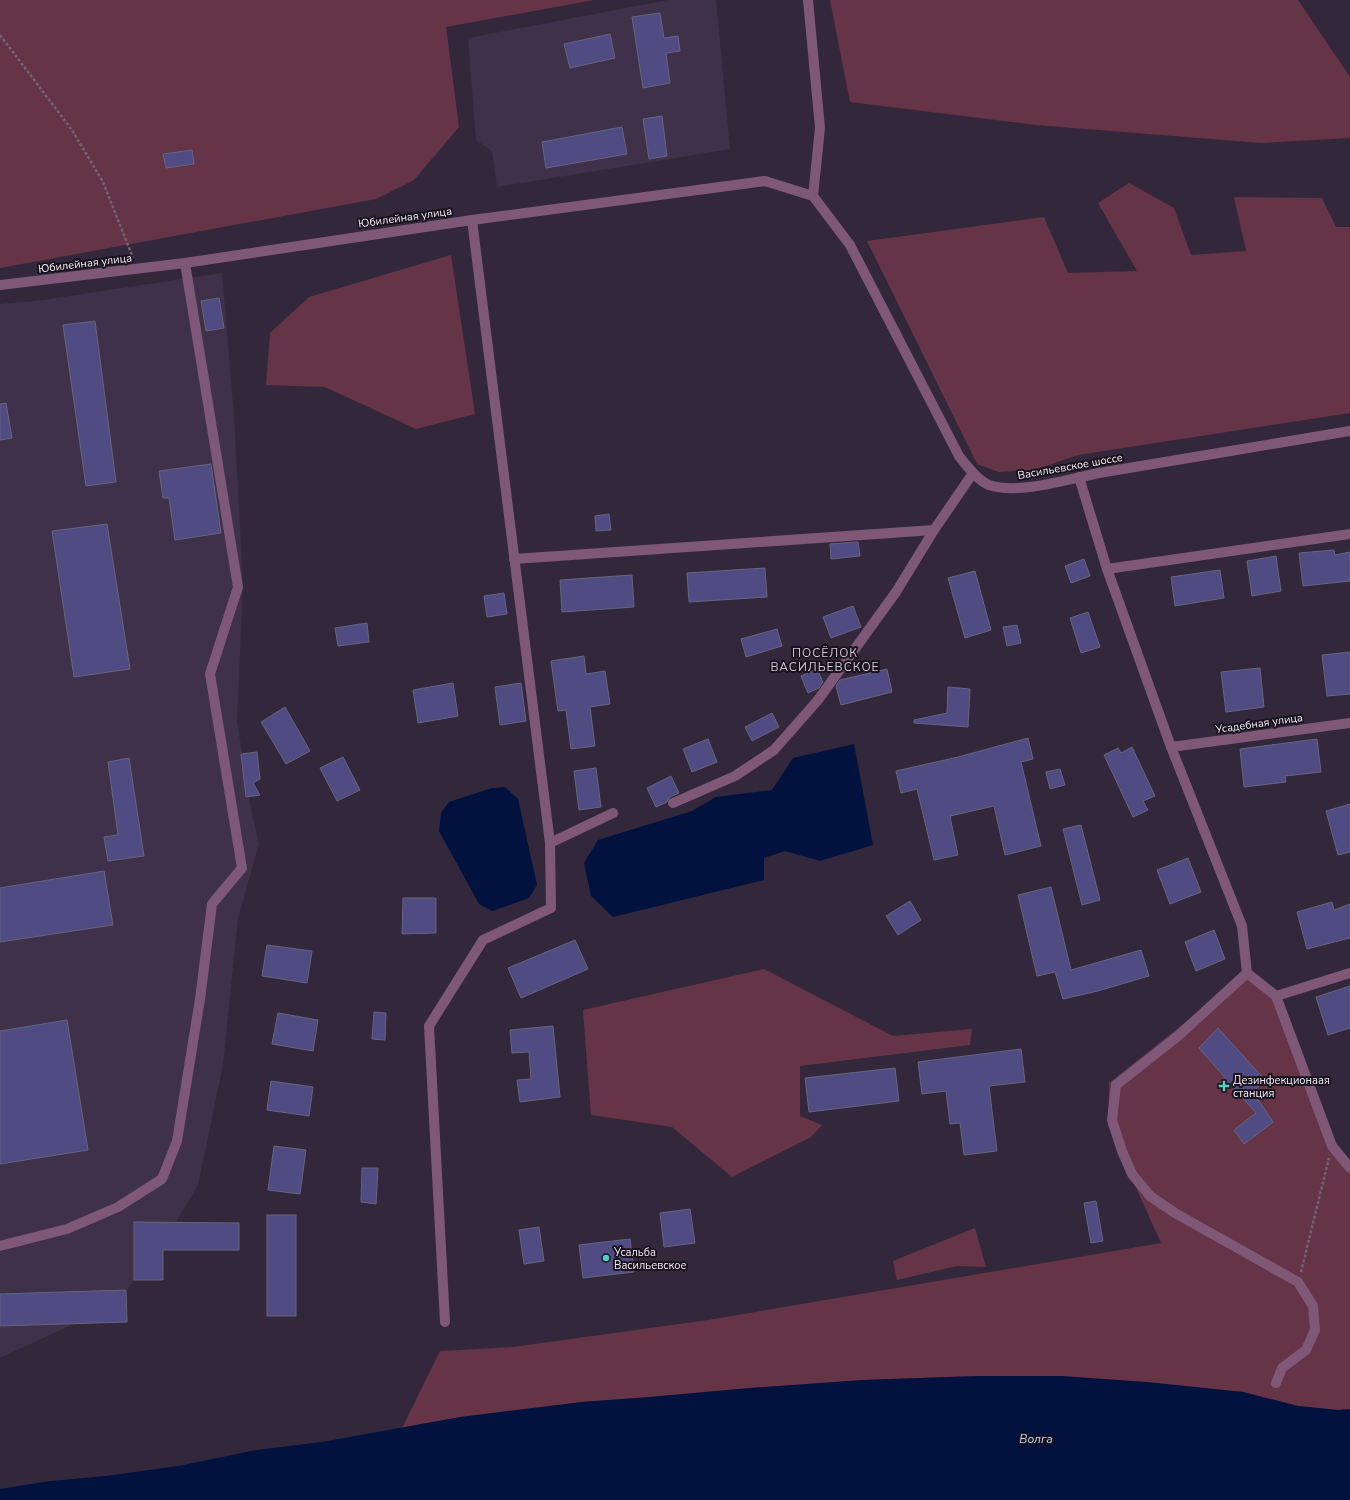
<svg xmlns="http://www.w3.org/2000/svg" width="1350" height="1500" viewBox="0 0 1350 1500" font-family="'Nunito Sans',sans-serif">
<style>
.built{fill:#3f314a}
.green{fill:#663447}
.water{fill:#01123e}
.building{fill:#504b82;stroke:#65657d}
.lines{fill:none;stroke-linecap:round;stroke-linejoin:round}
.path{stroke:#6e6475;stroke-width:2.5;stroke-dasharray:3 2;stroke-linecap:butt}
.minor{stroke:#7e5876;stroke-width:10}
.poi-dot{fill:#54cdc7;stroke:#18131c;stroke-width:1.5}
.labels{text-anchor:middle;stroke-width:4;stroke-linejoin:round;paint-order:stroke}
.street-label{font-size:11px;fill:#f4ecfa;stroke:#18131c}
.poi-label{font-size:11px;fill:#f4ecfa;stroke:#18131c;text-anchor:start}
.neighbourhood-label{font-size:12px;letter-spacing:1px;fill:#d2c4dd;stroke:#18131c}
.water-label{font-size:12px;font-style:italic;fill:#c4d5f4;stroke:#18131c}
</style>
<rect width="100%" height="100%" fill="#33283b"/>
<g class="built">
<path d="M668,0H716L730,149L497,187L492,151L476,140L468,38Z"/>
<path d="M222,273L234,417L243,583L237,721L251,809L259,844L238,918L223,1065L198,1185L157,1254L112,1306L0,1358V304L36,301Z"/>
</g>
<g class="green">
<path d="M0,0H594L446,27L459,127L414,180L376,199L0,268Z"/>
<path d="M830,0H1298L1350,77V138L1261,143L1036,125L850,102Z"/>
<path d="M1129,183L1174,208L1191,255L1246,251L1234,197L1322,198L1336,227H1350V413L1078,455L1034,470L999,472L977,464L867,241L1044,217L1068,273L1137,271L1098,203Z"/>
<path d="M451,255L475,414L416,429L325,387L266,385L270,333L309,297Z"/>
<path d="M764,969L893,1036L972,1029L970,1045L800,1066V1116L822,1125L811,1137L732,1177L672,1127L591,1115L583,1010Z"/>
<path d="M1247,973L1276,996L1332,1146L1350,1168V1409L1338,1410L1298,1406L1243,1392L1061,1376H979L863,1380L750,1388L650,1397L582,1402L402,1428L440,1351L513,1347L708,1320L1161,1243L1108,1126L1109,1083Z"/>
<path d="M975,1228L986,1267L957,1266L897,1280L893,1261Z"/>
</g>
<g class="water">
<path d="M854,744L873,845L820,861L785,851L764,858V880L613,917L591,896L584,863L598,840L692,811L716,797L772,790L793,758Z"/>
<path d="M505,787L518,799L537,885L529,898L492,911L479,904L439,831L441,813L449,802L492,788Z"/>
<path d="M979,1376H1061L1147,1382L1243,1392L1298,1406L1338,1410L1350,1409V1500H0V1489L50,1481L106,1476L178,1466L256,1450L322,1442L460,1417L582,1402L650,1397L750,1388L863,1380Z"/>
</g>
<g class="building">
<path d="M660,13L664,38L678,36L680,51L666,53L670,83L643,88L632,17Z"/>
<path d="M610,34L615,58L570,68L564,44Z"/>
<path d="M662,116L667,156L649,159L643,119Z"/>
<path d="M622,127L627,154L546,168L542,142Z"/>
<path d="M192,150L194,164L166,168L163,154Z"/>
<path d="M219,298L224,328L206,331L201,301Z"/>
<path d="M95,321L116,482L86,486L63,325Z"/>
<path d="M6,403L12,438L0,440V404Z"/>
<path d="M211,464L221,533L175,540L169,498H163L159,471Z"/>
<path d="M609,514L611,530L596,531L595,516Z"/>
<path d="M107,524L130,669L74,677L52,531Z"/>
<path d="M858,542L860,556L831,559L830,544Z"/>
<path d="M1334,550L1335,555L1350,552V581L1303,586L1299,553Z"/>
<path d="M1276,556L1281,591L1252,596L1247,561Z"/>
<path d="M1084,559L1090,576L1071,583L1065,566Z"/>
<path d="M765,568L767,597L689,602L687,573Z"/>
<path d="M1220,570L1224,598L1175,606L1171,577Z"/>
<path d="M975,571L991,630L965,638L948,578Z"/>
<path d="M632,575L634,607L562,612L560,580Z"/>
<path d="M504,593L507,614L487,617L484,596Z"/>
<path d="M853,606L861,627L831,638L823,617Z"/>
<path d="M1088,612L1100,647L1081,653L1070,618Z"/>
<path d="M367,623L369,642L338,646L335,628Z"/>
<path d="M1017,625L1021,643L1007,646L1003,627Z"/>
<path d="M777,629L782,646L746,657L741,639Z"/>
<path d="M1350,652V694L1327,696L1322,655Z"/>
<path d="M584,656L586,674L605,671L610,704L590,707L595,746L571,749L566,710L558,711L551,661Z"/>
<path d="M1260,668L1264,707L1226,712L1221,672Z"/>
<path d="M817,669L823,682L819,688L808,693L801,676Z"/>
<path d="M887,669L892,692L841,705L836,686L840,680Z"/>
<path d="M453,683L458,716L418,723L413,690Z"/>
<path d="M521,683L526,721L500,725L495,687Z"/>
<path d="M948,687L970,689L968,727L914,723V720L947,713Z"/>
<path d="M285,707L310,751L286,764L261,722Z"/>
<path d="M772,713L779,727L752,741L745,727Z"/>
<path d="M1028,738L1033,759L1021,762L1041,846L1005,855L994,806L950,816L958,855L934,860L917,789L901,793L896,771L958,757Z"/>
<path d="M708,739L717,762L692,772L683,749Z"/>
<path d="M1317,739L1321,772L1285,776L1286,782L1244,787L1240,749Z"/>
<path d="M1132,747L1155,796L1143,801L1148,810L1133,817L1104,755L1118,748L1121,753Z"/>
<path d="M257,752L260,779L253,783L260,795L246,797L241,754Z"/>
<path d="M343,757L360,790L337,801L320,768Z"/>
<path d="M129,758L144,856L108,861L104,837L118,835L108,762Z"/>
<path d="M596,768L601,807L579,810L574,771Z"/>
<path d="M1060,769L1065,785L1050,789L1046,772Z"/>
<path d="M671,776L679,793L670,797L667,802L656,807L647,788Z"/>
<path d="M1350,804V852L1338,855L1326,811Z"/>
<path d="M1081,825L1100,900L1082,905L1063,829Z"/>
<path d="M1188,858L1201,892L1170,904L1157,870Z"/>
<path d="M104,871L113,925L0,942V888Z"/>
<path d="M1051,887L1071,970L1141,950L1149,976L1098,991L1063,999L1055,972L1037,976L1018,895Z"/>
<path d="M403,898H436V933L402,934Z"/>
<path d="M910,901L921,920L898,935L886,916Z"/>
<path d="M1332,902L1334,910L1350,904V938L1307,949L1297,912Z"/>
<path d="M1214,930L1225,959L1196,971L1185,942Z"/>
<path d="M575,940L588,969L521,998L508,968Z"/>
<path d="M267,945L312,951L307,983L262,976Z"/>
<path d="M1350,986V1028L1328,1035L1316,997Z"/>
<path d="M374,1012L386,1013L385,1040L372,1039Z"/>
<path d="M278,1013L318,1020L313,1051L272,1044Z"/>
<path d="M67,1020L88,1150L0,1164V1031Z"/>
<path d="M553,1026L560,1097L520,1102L517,1080L531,1079L529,1052L512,1053L510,1030Z"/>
<path d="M1218,1028L1265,1080L1253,1092L1273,1122L1244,1144L1234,1130L1256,1113L1199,1048Z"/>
<path d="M1021,1049L1025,1082L989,1086L997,1151L964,1155L960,1123L950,1124L946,1091L922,1094L918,1062Z"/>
<path d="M895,1068L899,1101L809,1112L805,1078Z"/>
<path d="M271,1081L313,1087L309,1116L267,1110Z"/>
<path d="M274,1146L306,1150L300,1194L268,1190Z"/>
<path d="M362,1168H378L376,1204L361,1202Z"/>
<path d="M1096,1201L1103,1241L1091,1243L1084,1203Z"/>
<path d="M690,1209L695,1243L664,1247L660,1213Z"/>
<rect x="267" y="1215" width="29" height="101"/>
<path d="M134,1222L239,1223V1250H163V1280H134Z"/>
<path d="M539,1227L544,1261L524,1264L519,1230Z"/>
<path d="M630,1239L634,1272L583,1278L579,1245Z"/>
<path d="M126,1290L127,1322L0,1326V1294Z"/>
</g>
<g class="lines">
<g class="path">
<path d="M0,35L72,130L103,182L133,258"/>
<path d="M1301,1272L1329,1158"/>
</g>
<g class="minor">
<path d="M808,0L820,128L813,196"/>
<path d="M813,196L850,245L959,456C966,465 978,481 989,485C1018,495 1069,479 1099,473C1183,459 1266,445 1350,431"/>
<path d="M0,285L185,263L472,220L765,181L813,196"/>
<path d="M1079,477L1107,569L1171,747L1242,926L1247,973L1276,996L1332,1146L1350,1168"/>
<path d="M514,559L934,530"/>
<path d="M1107,569L1350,534"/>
<path d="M1171,747L1350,723"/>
<path d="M673,803L735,776L774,750L818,700L896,592L934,530L973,473"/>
<path d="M550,843L613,813"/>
<path d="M1247,973L1178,1036L1116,1085L1112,1120L1122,1151L1132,1174L1150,1196L1175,1213L1298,1282L1313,1306L1315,1330L1306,1350L1282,1368L1276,1383"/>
<path d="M1276,996L1350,973"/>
<path d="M0,1246L67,1229L118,1207L162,1179L177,1141L200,999L212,904L242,868L210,674L238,587L185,263"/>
<path d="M445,1322L429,1026L483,940L551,908L550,843L472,220"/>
</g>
</g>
<g class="poi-dot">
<path d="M1222 1080h4v4h4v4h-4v4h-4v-4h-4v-4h4z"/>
<circle cx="606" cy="1258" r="4"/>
</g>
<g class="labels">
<g class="street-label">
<text transform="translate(405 217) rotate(-8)" y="4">Юбилейная улица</text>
<text transform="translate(85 263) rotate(-7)" y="4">Юбилейная улица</text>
<text transform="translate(1070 466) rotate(-10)" y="4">Васильевское шоссе</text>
<text transform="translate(1259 723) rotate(-8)" y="4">Усадебная улица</text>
</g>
<g class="poi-label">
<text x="1233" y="1084">Дезинфекционаая<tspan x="1233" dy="13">станция</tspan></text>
<text x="614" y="1256">Усальба<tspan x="614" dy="13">Васильевское</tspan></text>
</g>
<g class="neighbourhood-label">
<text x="825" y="657">ПОСЁЛОК<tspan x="825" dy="14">ВАСИЛЬЕВСКОЕ</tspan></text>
</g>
<g class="water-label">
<text x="1036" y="1443">Волга</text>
</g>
</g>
</svg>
